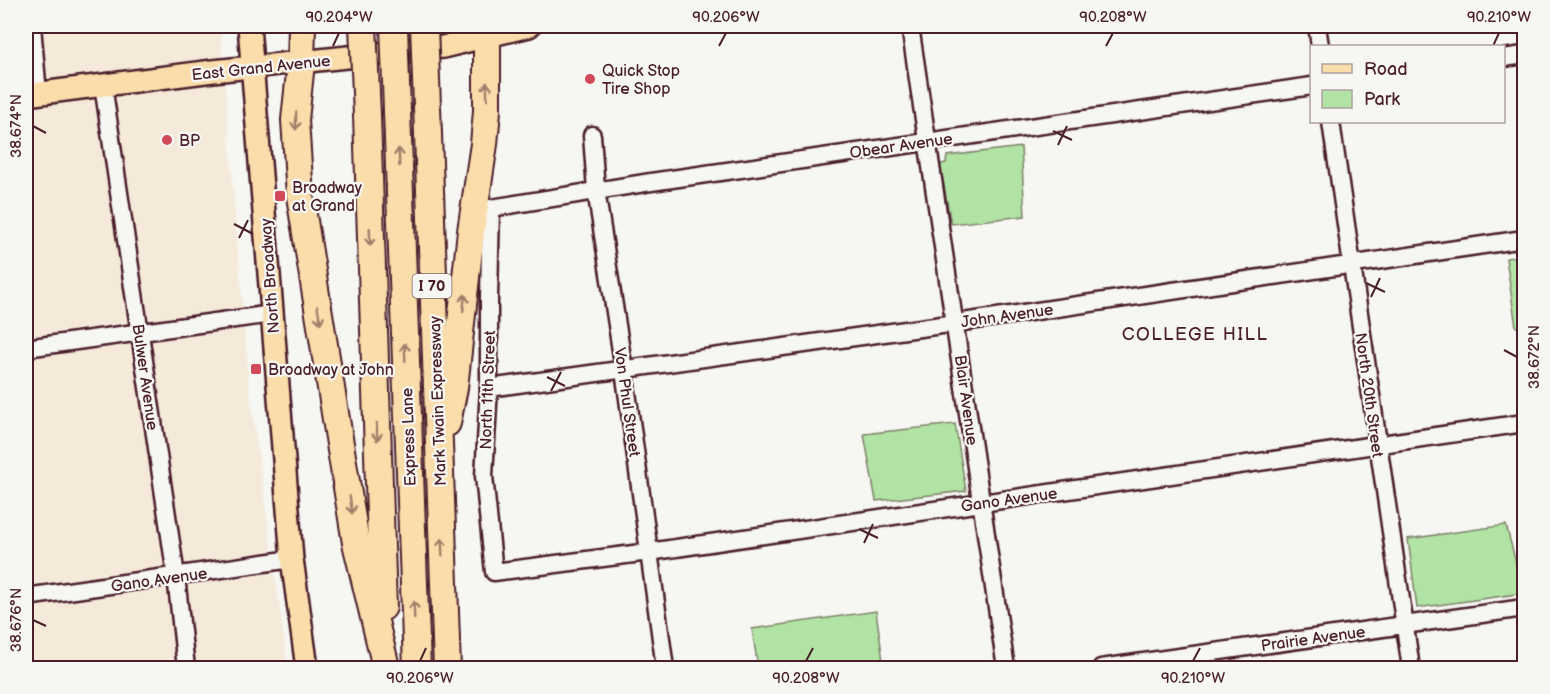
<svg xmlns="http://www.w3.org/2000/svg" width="1550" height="694" viewBox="0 0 1550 694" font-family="'Balsamiq Sans',sans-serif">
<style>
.built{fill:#f5e9da}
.green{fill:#b0e3a4;stroke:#7d8168;stroke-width:1.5}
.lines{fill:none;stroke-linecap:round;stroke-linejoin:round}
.minor-casing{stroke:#4a1f2b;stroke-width:21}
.major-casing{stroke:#4a1f2b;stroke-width:26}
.highway-casing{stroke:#4a1f2b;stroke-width:30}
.minor{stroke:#f6f6f2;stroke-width:16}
.major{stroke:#faddab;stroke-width:21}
.highway{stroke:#faddab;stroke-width:26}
.highway-bridge-casing{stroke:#4a1f2b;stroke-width:30;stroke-linecap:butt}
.highway-bridge{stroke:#faddab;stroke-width:26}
.oneway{stroke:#a27e6b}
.ticks{fill:none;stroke:#4a1f2b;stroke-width:2}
.poi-dot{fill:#d1495b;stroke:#f6f6f2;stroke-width:2}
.labels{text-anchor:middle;stroke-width:4.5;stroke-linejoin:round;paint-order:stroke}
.shield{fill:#f6f6f2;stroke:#7e6067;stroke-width:1.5}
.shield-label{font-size:15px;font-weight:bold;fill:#4a1f2b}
.street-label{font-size:16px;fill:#4a1f2b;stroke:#f6f6f2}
.poi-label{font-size:16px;fill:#4a1f2b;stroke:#f6f6f2;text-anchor:start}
.neighbourhood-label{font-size:18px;letter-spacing:1.5px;fill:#4a1f2b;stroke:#f6f6f2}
.neatline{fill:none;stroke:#4a1f2b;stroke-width:2}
.ticks-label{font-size:15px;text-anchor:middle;fill:#4a1f2b}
</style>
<rect width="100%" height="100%" fill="#f6f6f2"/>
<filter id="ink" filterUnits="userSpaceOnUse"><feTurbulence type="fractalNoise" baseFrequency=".0167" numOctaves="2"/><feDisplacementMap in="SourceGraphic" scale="12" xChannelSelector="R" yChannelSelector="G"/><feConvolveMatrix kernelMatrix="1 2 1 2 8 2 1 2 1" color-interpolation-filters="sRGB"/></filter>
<g filter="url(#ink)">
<path class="built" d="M26,26H220L249,387L288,668H26Z"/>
<g class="green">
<path d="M1021,147L1025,216L951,224L940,164L946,163L947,156Z"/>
<path d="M1524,255V326L1516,327L1506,258Z"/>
<path d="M955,424L966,491L876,501L864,434Z"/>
<path d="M1506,525L1524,593L1417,608L1408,539Z"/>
<path d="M876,611L884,668H758L752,629Z"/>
</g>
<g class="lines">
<g class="minor-casing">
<g id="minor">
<path d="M32,26L38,94"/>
<path d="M910,26L1006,668"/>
<path d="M1317,26L1320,46"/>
<path d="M1504,58L1524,55"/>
<path d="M103,85L176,576L186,668"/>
<path d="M1312,86L651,182L491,208L489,298V388L484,476L494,572L649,552L1524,423"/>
<path d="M1331,122L1411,668"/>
<path d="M592,135L596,190L624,370L665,668"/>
<path d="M26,348L272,314"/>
<path d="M489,388L956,323L1524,239"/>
<path d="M26,597L292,559"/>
<path d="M1101,668L1524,608"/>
</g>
</g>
<g class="major-casing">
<g id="major">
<path d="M249,26L292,559L307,668"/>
<path d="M26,95L213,71L443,47L529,26"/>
</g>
</g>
<g class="highway-casing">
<g id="highway">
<path d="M302,26L301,63L295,120L300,196L356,543L385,663"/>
<path d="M427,106L447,668"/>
<path d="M397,111L417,668"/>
<path d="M367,115L383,607"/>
<path d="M447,423L454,388L471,231L484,144L487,111V26"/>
</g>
</g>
<use href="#minor" class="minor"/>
<use href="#major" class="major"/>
<use href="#highway" class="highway"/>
<g class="highway-bridge-casing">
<g id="highway-bridge">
<path d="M363,26L367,115"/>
<path d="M394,26L397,111"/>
<path d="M424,26L427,106"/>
</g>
</g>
<use href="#highway-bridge" class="highway-bridge"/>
</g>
<defs><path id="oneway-shaft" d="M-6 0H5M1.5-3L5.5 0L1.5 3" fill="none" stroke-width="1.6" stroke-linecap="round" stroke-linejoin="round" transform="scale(1.5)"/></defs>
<g class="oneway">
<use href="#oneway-shaft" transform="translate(487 91) rotate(-91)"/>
<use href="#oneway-shaft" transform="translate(296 121) rotate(91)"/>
<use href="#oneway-shaft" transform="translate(399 157) rotate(-92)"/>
<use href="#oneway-shaft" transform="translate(370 237) rotate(88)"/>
<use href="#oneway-shaft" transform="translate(464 303) rotate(-84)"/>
<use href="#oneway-shaft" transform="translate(319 315) rotate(79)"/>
<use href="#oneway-shaft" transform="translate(405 352) rotate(-92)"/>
<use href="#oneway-shaft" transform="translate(377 432) rotate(88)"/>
<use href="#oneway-shaft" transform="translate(351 505) rotate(82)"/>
<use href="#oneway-shaft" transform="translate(442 547) rotate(-92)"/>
<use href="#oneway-shaft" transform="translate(414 610) rotate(-92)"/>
</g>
</g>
<path class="ticks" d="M333,46L339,33M719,46L726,33M1106,46L1113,33M1493,46L1499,33M33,126L46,133M1053,131L1072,140M1058,145L1067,126M234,224L253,234M239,238L248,220M1366,283L1385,292M1371,297L1380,278M1504,350L1517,357M547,377L565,386M551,391L561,372M859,529L878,538M864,543L873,524M33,620L46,626M420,661L426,648M806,661L813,648M1193,661L1200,648"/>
<g class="poi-dot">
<circle cx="590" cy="79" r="6"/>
<circle cx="167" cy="140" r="6"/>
<rect x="274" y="190" width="12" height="12" rx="3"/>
<rect x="250" y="363" width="12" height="12" rx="3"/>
</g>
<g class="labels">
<rect class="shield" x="412.5" y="274" width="39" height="24" rx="4.5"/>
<g class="shield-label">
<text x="432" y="291">I 70</text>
</g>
<g class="street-label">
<text transform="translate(261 67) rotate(-6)" y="6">East Grand Avenue</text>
<text transform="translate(901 145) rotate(-8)" y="6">Obear Avenue</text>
<text transform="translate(269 276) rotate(-94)" y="6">North Broadway</text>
<text transform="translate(1007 315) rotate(-8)" y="6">John Avenue</text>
<text transform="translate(146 377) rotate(82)" y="6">Bulwer Avenue</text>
<text transform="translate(487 390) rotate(-88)" y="6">North 11th Street</text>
<text transform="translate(1370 395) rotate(82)" y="6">North 20th Street</text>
<text transform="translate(967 400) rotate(82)" y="6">Blair Avenue</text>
<text transform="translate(437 401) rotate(-92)" y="6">Mark Twain Expressway</text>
<text transform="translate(628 402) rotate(82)" y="6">Von Phul Street</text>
<text transform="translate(408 437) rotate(-92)" y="6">Express Lane</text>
<text transform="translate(1009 499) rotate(-8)" y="6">Gano Avenue</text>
<text transform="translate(159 579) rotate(-8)" y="6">Gano Avenue</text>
<text transform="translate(1313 638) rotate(-8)" y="6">Prairie Avenue</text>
</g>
<g class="poi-label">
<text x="602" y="76">Quick Stop<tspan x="602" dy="18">Tire Shop</tspan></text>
<text x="179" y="146">BP</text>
<text x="292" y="193">Broadway<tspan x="292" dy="18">at Grand</tspan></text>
<text x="268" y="375">Broadway at John</text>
</g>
<g class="neighbourhood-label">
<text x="1195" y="340">COLLEGE HILL</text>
</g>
</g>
<rect width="1550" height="694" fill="none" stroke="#f6f6f2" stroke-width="66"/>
<rect x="1310" y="45" width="195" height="78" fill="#f6f6f2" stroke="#b1a0a2" stroke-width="1.5"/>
<rect x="1322" y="64" width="30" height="9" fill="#faddab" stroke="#b1a0a2" stroke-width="1.5"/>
<text x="1364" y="75" font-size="18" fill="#4a1f2b">Road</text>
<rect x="1322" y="90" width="30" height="18" fill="#b0e3a4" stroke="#b1a0a2" stroke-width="1.5"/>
<text x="1364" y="105" font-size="18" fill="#4a1f2b">Park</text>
<rect x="33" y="33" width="1484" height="628" class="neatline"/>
<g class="ticks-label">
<text x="339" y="22">90.204°W</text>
<text x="726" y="22">90.206°W</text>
<text x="1113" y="22">90.208°W</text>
<text x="1499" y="22">90.210°W</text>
<text transform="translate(16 126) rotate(-90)" y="5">38.674°N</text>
<text transform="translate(1534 357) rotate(-90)" y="5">38.672°N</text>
<text transform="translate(16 620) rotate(-90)" y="5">38.676°N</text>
<text x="420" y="683">90.206°W</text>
<text x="806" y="683">90.208°W</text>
<text x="1193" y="683">90.210°W</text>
</g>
</svg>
